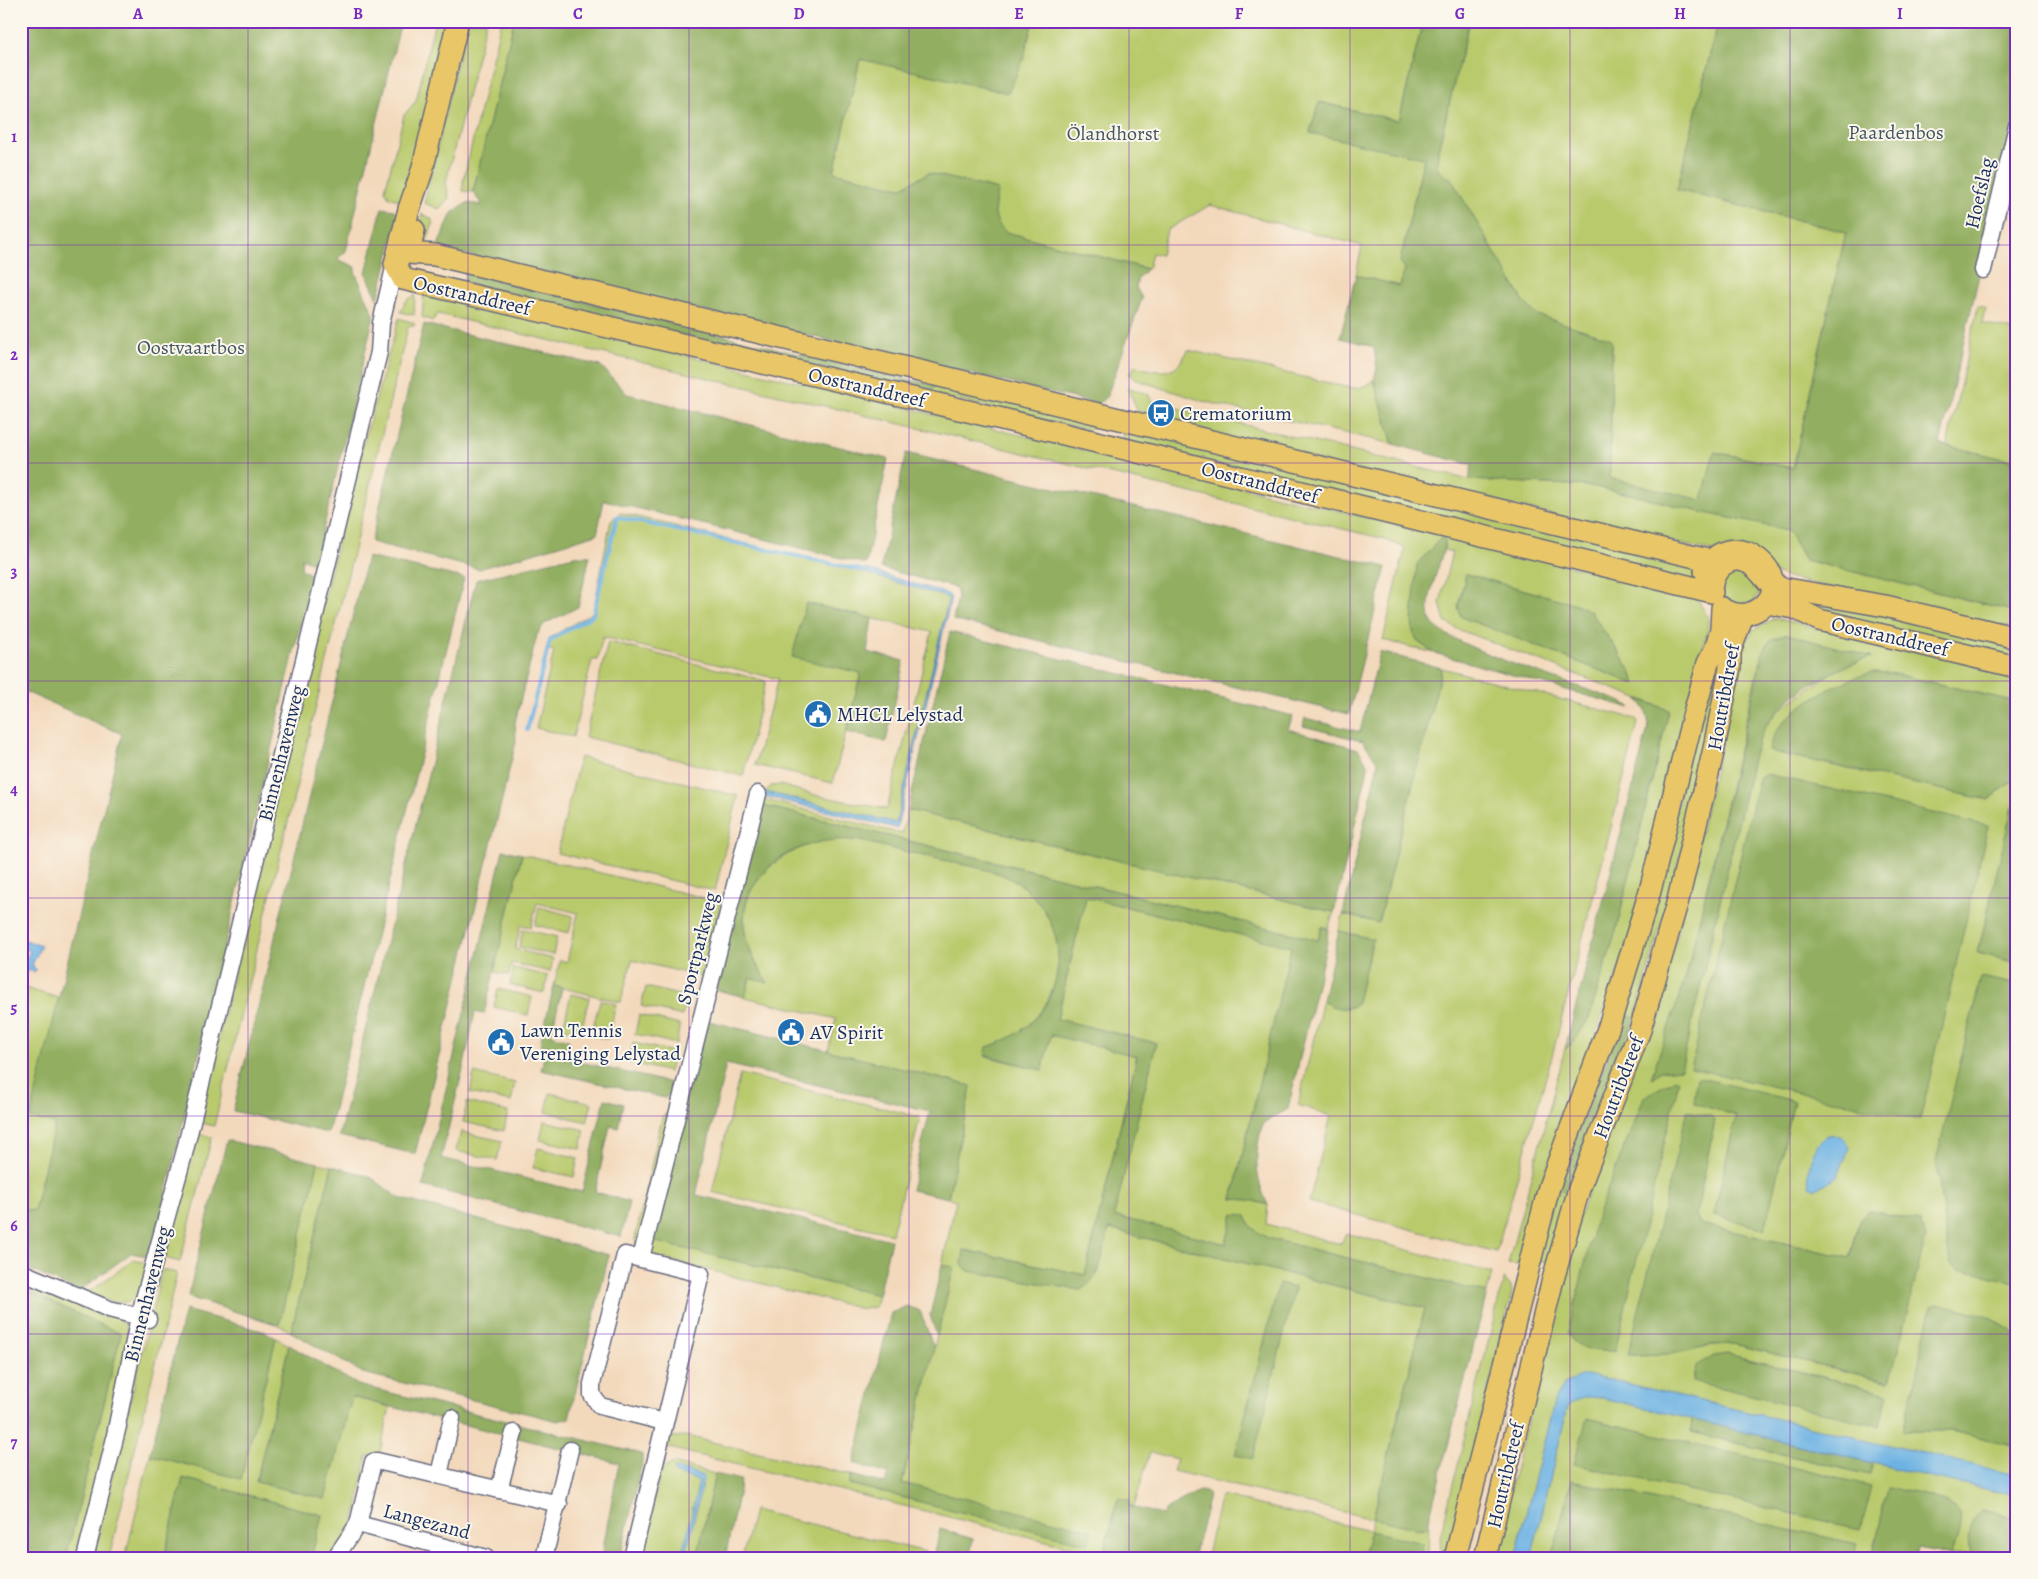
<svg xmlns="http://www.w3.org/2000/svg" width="2038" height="1579" viewBox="0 0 2038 1579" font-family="Alegreya,serif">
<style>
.green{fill:#b9ca6d;stroke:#6a7c66;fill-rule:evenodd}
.forest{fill:#92ae60;stroke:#566e5f}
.water{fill:#6db2e3;stroke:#4470a0}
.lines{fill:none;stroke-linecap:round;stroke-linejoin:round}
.stream{stroke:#6db2e3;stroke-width:4}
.minor-casing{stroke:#676a7f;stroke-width:19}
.major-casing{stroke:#676a7f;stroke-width:24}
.minor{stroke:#fff;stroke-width:16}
.major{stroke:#e9c769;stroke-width:21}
.grid{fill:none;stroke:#7b2cbf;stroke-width:1;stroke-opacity:0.55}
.labels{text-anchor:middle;stroke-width:4;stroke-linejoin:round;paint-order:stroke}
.park-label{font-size:20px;fill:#425662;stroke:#fbf7ec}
.street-label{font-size:20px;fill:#1b2f5e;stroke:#fbf7ec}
.poi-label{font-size:20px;fill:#1b2f5e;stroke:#fbf7ec;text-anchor:start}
.neatline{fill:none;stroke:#7b2cbf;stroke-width:2}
.grid-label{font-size:16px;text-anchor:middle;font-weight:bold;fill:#7b2cbf}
</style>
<rect width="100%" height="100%" fill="#fbf7ec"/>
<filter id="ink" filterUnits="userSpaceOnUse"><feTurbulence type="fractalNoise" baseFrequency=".02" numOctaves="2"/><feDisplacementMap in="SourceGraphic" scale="10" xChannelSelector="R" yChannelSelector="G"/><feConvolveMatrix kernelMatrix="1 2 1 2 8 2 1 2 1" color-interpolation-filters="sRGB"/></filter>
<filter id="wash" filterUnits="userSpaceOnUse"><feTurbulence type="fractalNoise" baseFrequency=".0096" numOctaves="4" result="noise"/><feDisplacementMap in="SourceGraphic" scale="20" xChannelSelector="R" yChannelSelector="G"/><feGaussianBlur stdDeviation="1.12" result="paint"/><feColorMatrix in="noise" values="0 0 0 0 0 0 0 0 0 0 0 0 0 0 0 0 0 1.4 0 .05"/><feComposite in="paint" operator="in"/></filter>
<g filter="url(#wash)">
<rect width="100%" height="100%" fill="#f3d9bc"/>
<g class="green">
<path d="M435,21H450L402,201L389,197L385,190L404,115L416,101Z"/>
<path d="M467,21H486L446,182L449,198L439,209L424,203Z"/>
<path d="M501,21H514L473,192L463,191V182Z"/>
<path d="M1033,21H1423L1399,121L1319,102L1310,132L1424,158L1400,261L1405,268L1400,286L1356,275L1362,246L1210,205L1167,230L1161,255L1152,253L1148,269L1006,232C991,220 994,207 997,190L929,173L900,188L834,172L860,59L1008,93Z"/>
<path d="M1469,21H1718L1677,190L1846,232L1793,468L1715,452L1702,501L1610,478L1612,343L1537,315L1524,302L1450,178H1447L1437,168L1438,150Z"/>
<path d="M2017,142V175L2009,210L2001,208Z"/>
<path d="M422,214L431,218L433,224L426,243C417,235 420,225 422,214Z"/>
<path d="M424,293L1696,596L1708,618V628L1628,944L1541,1186L1518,1265L1508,1264L1565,1049L1574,1042L1589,1018L1616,931L1669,710L1457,629L1445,622L1440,603L1452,552L1444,550L1445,540L1441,538L1418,642L1434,653L1383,640L1405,548L1381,538L438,314L432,321L422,317ZM1466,574L1576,604L1591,612L1631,671L1635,684L1462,617L1458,606Z"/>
<path d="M415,295L414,315L400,312L406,301Z"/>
<path d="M1978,306L1985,308L1982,323L2017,331V462L1947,446Z"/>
<path d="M399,318L414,323V326L408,327L402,352L214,1126L198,1122L351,487Z"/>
<path d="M1188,350L1346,387C1358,389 1364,388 1374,380L1393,444L1206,402L1140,381L1129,374L1135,366C1160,373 1175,377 1188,350Z"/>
<path d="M935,385L1100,422L1097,427L1089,430L931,394Z"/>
<path d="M1127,387L1148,394L1152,402L1469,480L1590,486L1630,494L1701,512L1788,530L1805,560L2017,612V629L1788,578L1716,552L1237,442L1188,424L1138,411Z"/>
<path d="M1121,428L1701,563L1693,583L1124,441Z"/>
<path d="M621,513L865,573L949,597L896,824L765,792L771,786L780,785L819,796L887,809L932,632L806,603L861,673L833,783L755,765L778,679L603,637L597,660H592L573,737L536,728L554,651L548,649L551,637L593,612L611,520Z"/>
<path d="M1739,570L1750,576L1762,591L1753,602L1736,605L1723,596L1721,580L1726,573Z"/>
<path d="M1779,592L2017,644V660L1836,617Z"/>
<path d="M1775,618L2017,675V702L1890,673L1769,751L1988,800L2010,783L2017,781V807L2012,808L1978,953L2017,963V985L1981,977L2014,1282L2017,1272V1335L1992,1318L1903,1431H1951L2017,1446V1476L1594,1376L1555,1399L1515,1558H1493L1580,1214L1675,942L1744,645L1753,630ZM1871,656L1831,673L1779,710L1764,728L1754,755L1681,1069L1661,1071L1652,1078L1687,973L1757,672ZM1736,1116L1765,1228L1714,1215ZM1715,1120L1696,1215L1700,1224L1850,1258L1860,1218L1868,1210L1920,1222L1890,1382L1734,1344L1712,1345L1671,1354L1629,1355ZM1727,1354L1888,1393L1693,1381L1694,1373Z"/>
<path d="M1725,629L1732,631L1704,768L1635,1018L1625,1013L1646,945L1691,745Z"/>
<path d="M608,642L766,681L743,776L585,737Z"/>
<path d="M1442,668L1636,719L1638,723L1552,1056L1496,1252L1309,1202L1331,1116L1298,1105L1323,1000L1331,1006L1356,1005L1373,939L1339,931L1343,915L1378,922Z"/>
<path d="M580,757L738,796L715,891L557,853Z"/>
<path d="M762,799L902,834L908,810L1334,912L1328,928L1322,927L1318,940L798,814L760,805Z"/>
<path d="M836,839L857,840C890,848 924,856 957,863C974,867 992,869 1008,877C1045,896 1067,941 1055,982C1045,1016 1021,1037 988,1047L985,1056L1042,1070L1051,1035L1137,1056L1085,1275L965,1250L962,1264L969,1271L1080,1290L1098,1273L1109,1229L1425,1308L1373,1518L1424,1529L1429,1518L1428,1558H1419L1423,1544L1370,1531L1363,1558H1206L1221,1496L1370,1531L1373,1519L1173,1471L1177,1459L1150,1452L1134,1507L1128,1505L1130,1500L1108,1534L1103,1555L669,1448L667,1442L671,1437L687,1436L851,1475L849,1484L1088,1543L1092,1531L902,1483L953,1268L942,1265L956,1200L948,1198L971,1086L828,1051L836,1019L745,997L750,978L767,982C759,967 748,951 745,933C736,879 788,844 836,839Z"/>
<path d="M522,854L721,902L703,977L632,960L621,1002L554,986L560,960L567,962L578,913L537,903L531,927L521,925L515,949L553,959L550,972L512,963L509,975L494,972Z"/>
<path d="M1086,897L1292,947L1232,1199L1250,1200L1268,1205L1266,1224L1341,1244L1346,1233L1492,1273L1487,1293L1267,1238L1252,1228L1245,1215H1233L1226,1244L1113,1216L1156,1043L1057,1019Z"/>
<path d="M539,907L573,916L569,933L535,925Z"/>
<path d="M523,929L557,937L553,955L519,947Z"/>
<path d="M514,968L548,976L544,993L510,985Z"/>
<path d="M21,987L59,998L31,1118L55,1124L34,1211L21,1209Z"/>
<path d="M646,987L687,997L682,1016L641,1006Z"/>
<path d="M498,989L532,997L528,1015L494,1007Z"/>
<path d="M571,994L589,998L581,1032L563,1028Z"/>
<path d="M600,1000L616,1004L608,1039L591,1035Z"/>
<path d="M639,1015L680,1025L676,1044L635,1034Z"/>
<path d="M633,1043L674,1052L669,1072L628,1062Z"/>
<path d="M474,1073L515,1083L511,1102L470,1093Z"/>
<path d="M740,1074L920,1117L892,1234L712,1192Z"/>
<path d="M550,1093L592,1103L587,1122L546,1112Z"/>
<path d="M467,1102L508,1112L504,1131L463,1122Z"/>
<path d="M675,1107L645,1239L878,1295L875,1307L862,1309L648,1255L637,1246L635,1239L662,1117Z"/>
<path d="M544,1121L585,1130L581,1149L540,1140Z"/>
<path d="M461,1132L502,1141L497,1160L456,1151Z"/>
<path d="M196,1133L212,1137L180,1262L165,1258Z"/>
<path d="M538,1148L578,1158L574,1177L533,1168Z"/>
<path d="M318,1163L332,1166L291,1332L279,1325Z"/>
<path d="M1556,1188L1567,1192L1546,1262L1536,1259Z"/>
<path d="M133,1260L149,1263C147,1273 145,1287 139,1294C128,1310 101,1299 86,1294Z"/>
<path d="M162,1270L177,1273L109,1558H92Z"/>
<path d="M21,1277L114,1315C135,1330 129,1341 126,1364L78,1558H66L121,1334L21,1288Z"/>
<path d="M1504,1278L1511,1287L1512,1292L1447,1558H1441L1440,1537Z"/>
<path d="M276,1338L289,1345L256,1482L325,1499L352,1397L390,1407L379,1458L367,1456L353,1529L330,1558H311L322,1515L183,1478L164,1558H125L150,1455L241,1478Z"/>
<path d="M1583,1397L1604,1398L1692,1419L1691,1432L1869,1475L1873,1463L2017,1496V1518L1982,1510L1968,1539L1970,1554H1951L1957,1539L1889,1488L1872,1558H1853L1856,1544L1571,1481L1552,1558H1531L1568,1406L1575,1400Z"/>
<path d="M673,1463L715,1474L697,1558H639L661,1470Z"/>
<path d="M754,1510L926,1552L925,1558H742Z"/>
</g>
<g class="forest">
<path d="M21,21H401L346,251L337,259L356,267L355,272L374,315L315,564L302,558L301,569L312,575L151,1257L131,1253L79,1291L21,1266V1209L34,1211L55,1124L30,1118L122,734L21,690Z"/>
<path d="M514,21H1033L1023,61L1008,93L860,59L834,172L900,188L929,173L998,190C993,207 992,221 1006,232L1147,269L1138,278L1136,288L1142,298L1107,396L1099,404L440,248L438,245L452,213L467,203L482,205L473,192Z"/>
<path d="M1423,21H1469L1438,150L1437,168L1447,178L1450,177L1524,302L1537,315L1609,338L1612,343L1610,478L1702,500L1714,452L1793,468L1846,232L1677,190L1718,21H2017V111L1940,444L2017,462V612L1805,560L1788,530L1701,512L1630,494L1590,486L1469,480L1472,465L1393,444L1374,380L1377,368L1374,348L1365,344L1340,338L1356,275L1400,286L1405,268L1400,262L1424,158L1310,133L1319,102L1399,121Z"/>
<path d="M382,208L395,210L399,214L378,299L366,273Z"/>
<path d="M465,272L868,371L935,385L931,394L464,283Z"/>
<path d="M424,324L601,366L627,394L888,459L866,564L604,500L597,534L479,569L371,542Z"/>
<path d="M906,453L1386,567L1349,714L953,620L958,597L956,588L881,568Z"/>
<path d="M1441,538L1445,540C1443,563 1422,599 1431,621C1441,643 1569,683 1597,693C1606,697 1625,701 1631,708L1434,653L1418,642L1413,632L1412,620L1417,564Z"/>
<path d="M574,556H590L578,607L544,624L537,635L515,722L516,742L415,1154L339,1136L476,580Z"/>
<path d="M367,557L464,578L328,1133L233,1111Z"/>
<path d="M1466,574L1576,604L1591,612L1631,671L1635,684L1461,617L1458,606Z"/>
<path d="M806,603L872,618L867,652L904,661L886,742L846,732L861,673L792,657Z"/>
<path d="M950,632L1293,716L1288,729L1358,749L1368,765L1367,773L1334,912L908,810Z"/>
<path d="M1787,634L1872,657C1837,668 1793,689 1770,720C1762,730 1758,743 1754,755L1681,1069L1661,1071L1651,1078L1687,973L1763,652L1771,639Z"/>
<path d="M1380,652L1442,668L1378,923L1343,914L1378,763L1363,741L1303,726L1305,718L1360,732Z"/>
<path d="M1873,672L1890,673L2017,702V781L2010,783L1988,800L1769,751C1772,713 1841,680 1873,672Z"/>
<path d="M1638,699L1669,710L1616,931L1589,1018L1574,1042L1565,1049L1649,724L1646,711Z"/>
<path d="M1767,774L1988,826L1920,1120L1691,1068L1759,778Z"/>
<path d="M760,805L1318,940L1322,927L1328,928L1327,942L1288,1109L1263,1123C1254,1153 1254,1176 1268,1205L1250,1200L1232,1199L1291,947L1086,897L1057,1019L1156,1043L1114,1216L1226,1244L1233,1214L1245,1215L1252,1228L1267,1238L1487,1293L1427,1527L1417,1529L1373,1518L1425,1308L1109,1229C1102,1252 1103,1278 1080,1290L968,1271L962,1264L964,1250L1085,1275L1137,1056L1051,1035L1042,1070L985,1055L987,1047C1020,1037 1046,1016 1055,982C1066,941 1047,899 1011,879C995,870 974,867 956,863C924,856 892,848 860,841C804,832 734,870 745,934C748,952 759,968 768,983L750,978L745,997L713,989Z"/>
<path d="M2012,807H2017V963L1978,953Z"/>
<path d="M503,850L522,854L484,1014L475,1012L464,1065L441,1158L582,1192L605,1099L623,1104L618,1128L610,1126L595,1192L629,1202L621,1237L423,1186Z"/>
<path d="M1339,931L1373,939L1356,1005C1343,1011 1334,1009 1323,1000Z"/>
<path d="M1981,977L2017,985V1272L2014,1282L1958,1269L1950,1263L1936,1161Z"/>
<path d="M554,986L562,988L551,1035L569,1040L566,1051L540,1044Z"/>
<path d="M1625,1013L1635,1018L1567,1192L1556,1188Z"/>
<path d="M705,1020L971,1086L948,1198L911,1190L930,1111L726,1064L696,1195L891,1240L878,1295L644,1239Z"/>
<path d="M545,1054L676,1084L672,1092L665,1098L541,1070Z"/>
<path d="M1697,1077L1794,1101L1765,1229L1714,1215L1736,1116L1694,1103Z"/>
<path d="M1675,1079L1679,1081L1615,1351C1599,1352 1573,1350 1568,1332L1596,1219L1644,1097Z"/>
<path d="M1687,1111L1711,1116L1715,1120L1696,1215L1700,1224L1850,1258L1860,1218L1868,1210L1920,1222L1926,1236L1890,1382L1734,1344L1712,1345L1671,1354L1628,1355Z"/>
<path d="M227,1140L318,1163L279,1325L188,1297Z"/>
<path d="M332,1166L369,1176L399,1198L609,1255L569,1418L558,1421L363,1373L291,1332Z"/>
<path d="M942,1265L954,1267L937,1336L930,1315Z"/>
<path d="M1279,1284L1295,1288L1253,1459L1235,1455Z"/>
<path d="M21,1288L121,1334L66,1558H21Z"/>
<path d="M1938,1304L1992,1318L2017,1335V1446L1951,1431H1903L1932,1306Z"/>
<path d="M907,1306L920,1311L934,1348L902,1483L1092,1530L1088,1544L849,1484L851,1475L885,1484L888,1474L854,1463L891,1313Z"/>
<path d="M185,1310L266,1332L276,1338L241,1479L150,1455Z"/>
<path d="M289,1345L358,1385L642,1454V1463L620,1558H601L619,1463L352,1397L325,1499L256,1482Z"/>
<path d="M1727,1354L1888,1393L1880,1426L1693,1381L1696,1366L1714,1356Z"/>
<path d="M1587,1418L1871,1486L1860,1529L1574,1464Z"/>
<path d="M1692,1419L1873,1463L1870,1475L1691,1432Z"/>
<path d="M715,1474L741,1480L725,1558H697Z"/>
<path d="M183,1478L322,1515L311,1558H164Z"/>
<path d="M1571,1481L1857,1544L1853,1558H1552Z"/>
<path d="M1888,1488C1904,1491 1954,1498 1959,1513C1963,1525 1956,1543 1951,1554L1918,1548L1916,1558H1872Z"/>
<path d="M1199,1491L1207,1492L1209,1496L1193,1558H1114L1103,1555L1118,1498L1130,1500L1129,1506L1162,1515L1167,1508Z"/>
<path d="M1982,1510L2017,1518V1558H1981L1970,1554C1967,1537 1968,1522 1982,1510Z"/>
<path d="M940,1529L973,1539L969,1558H934Z"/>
<path d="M1370,1531L1423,1543L1419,1558H1363Z"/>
</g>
<g class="water">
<path d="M865,569L948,594L951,598L897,828L764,796L765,792L896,823L949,598L865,573Z"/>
<path d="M26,940L41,946L32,965L36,969L34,972L27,970L26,973L21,972V952L24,954L23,958L26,960L30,951L23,947Z"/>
<path d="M1827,1135L1843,1137L1849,1148L1838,1176L1816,1189L1809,1186C1807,1167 1812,1147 1827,1135Z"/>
<path d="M1583,1376H1594L2016,1475L2017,1496L1914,1473L1604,1398C1590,1397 1579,1396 1568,1406L1531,1558H1515L1555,1399L1564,1384Z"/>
<path d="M674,1468L704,1476L685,1558H682L699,1481L674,1473Z"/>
</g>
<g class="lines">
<path class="stream" d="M527,730L550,640L593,615L617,517L865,571"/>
</g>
</g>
<g filter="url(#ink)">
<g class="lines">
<g class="minor-casing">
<g id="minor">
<path d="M1983,270L2017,126"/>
<path d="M641,1258L758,794"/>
<path d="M21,1272L109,1309L148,1319"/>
<path d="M115,1435L139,1317L184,1154L379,352L381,323L395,264L400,260"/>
<path d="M439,1475L452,1418"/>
<path d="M499,1490L514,1433"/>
<path d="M358,1524L486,1558"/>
<path d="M85,1558L118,1426"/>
<path d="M335,1558L358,1524L373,1462L377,1461L559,1504"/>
<path d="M544,1558L570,1450"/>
<path d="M632,1558L701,1274L625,1255L592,1384V1395L600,1406L664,1422"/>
</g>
</g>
<g class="major-casing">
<g id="major">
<path d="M458,21L422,171L409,209L395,264L403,279L1002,419L1712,592"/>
<path d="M414,230L409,253L435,255L1712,561"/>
<path d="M1705,571C1732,518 1803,580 1759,609C1750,615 1739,616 1729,612"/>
<path d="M1712,584C1715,565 1735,552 1753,566C1762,572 1765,582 1776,587L1885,606L2017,638"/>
<path d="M1766,603L1795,608L1819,620L2017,667"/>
<path d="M1455,1558L1549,1187L1609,1026L1650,891L1691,724L1708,663L1715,650L1721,629L1722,608"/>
<path d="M1485,1558L1552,1283L1579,1189L1640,1030L1678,900L1713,753L1730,668V652L1743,615"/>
</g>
</g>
<use href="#minor" class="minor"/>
<use href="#major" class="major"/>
</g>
</g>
<path class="grid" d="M248,21V1558M468,21V1558M689,21V1558M909,21V1558M1129,21V1558M1350,21V1558M1570,21V1558M1790,21V1558M21,245H2017M21,463H2017M21,681H2017M21,898H2017M21,1116H2017M21,1334H2017"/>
<defs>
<g id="bus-disc" transform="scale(1.4375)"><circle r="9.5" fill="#1f6fb2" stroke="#fbf7ec"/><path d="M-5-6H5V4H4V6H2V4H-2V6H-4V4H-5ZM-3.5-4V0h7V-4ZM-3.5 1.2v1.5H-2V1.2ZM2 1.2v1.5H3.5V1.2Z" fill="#fff"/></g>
<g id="civic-disc" transform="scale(1.4375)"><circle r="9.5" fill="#1f6fb2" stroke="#fbf7ec"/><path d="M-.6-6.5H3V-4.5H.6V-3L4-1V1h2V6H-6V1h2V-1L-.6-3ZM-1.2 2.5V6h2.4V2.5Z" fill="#fff"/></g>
</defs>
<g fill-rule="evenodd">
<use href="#bus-disc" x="1161" y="413"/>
<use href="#civic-disc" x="818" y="714"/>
<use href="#civic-disc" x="791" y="1032"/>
<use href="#civic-disc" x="501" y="1042"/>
</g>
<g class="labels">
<g class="park-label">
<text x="1896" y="139">Paardenbos</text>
<text x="1113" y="140">Ölandhorst</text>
<text x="191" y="354">Oostvaartbos</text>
</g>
<g class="street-label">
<text transform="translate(1979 193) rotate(-77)" y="7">Hoefslag</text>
<text transform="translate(472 295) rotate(13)" y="7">Oostranddreef</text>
<text transform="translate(867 387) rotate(13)" y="7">Oostranddreef</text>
<text transform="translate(1260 482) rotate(14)" y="7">Oostranddreef</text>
<text transform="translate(1890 636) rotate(13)" y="7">Oostranddreef</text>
<text transform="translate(1723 697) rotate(-80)" y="7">Houtribdreef</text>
<text transform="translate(281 753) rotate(-76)" y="7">Binnenhavenweg</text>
<text transform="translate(697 948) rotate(-76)" y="7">Sportparkweg</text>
<text transform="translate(1618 1087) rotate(-69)" y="7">Houtribdreef</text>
<text transform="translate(147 1294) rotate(-76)" y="7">Binnenhavenweg</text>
<text transform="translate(1505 1475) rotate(-77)" y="7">Houtribdreef</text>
<text transform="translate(427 1521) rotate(15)" y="7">Langezand</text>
</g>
<g class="poi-label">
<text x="1180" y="420">Crematorium</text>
<text x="837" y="721">MHCL Lelystad</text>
<text x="520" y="1037">Lawn Tennis<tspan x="520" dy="23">Vereniging Lelystad</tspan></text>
<text x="810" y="1039">AV Spirit</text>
</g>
</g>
<rect width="2038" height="1579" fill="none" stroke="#fbf7ec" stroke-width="55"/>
<rect x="28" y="28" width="1982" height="1524" class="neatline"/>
<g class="grid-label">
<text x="138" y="19">A</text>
<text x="358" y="19">B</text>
<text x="578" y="19">C</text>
<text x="799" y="19">D</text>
<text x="1019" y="19">E</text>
<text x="1239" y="19">F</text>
<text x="1460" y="19">G</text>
<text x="1680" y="19">H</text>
<text x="1900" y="19">I</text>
<text x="14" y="142">1</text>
<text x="14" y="360">2</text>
<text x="14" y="577">3</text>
<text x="14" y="795">4</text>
<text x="14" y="1013">5</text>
<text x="14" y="1231">6</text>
<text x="14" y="1448">7</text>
</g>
</svg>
